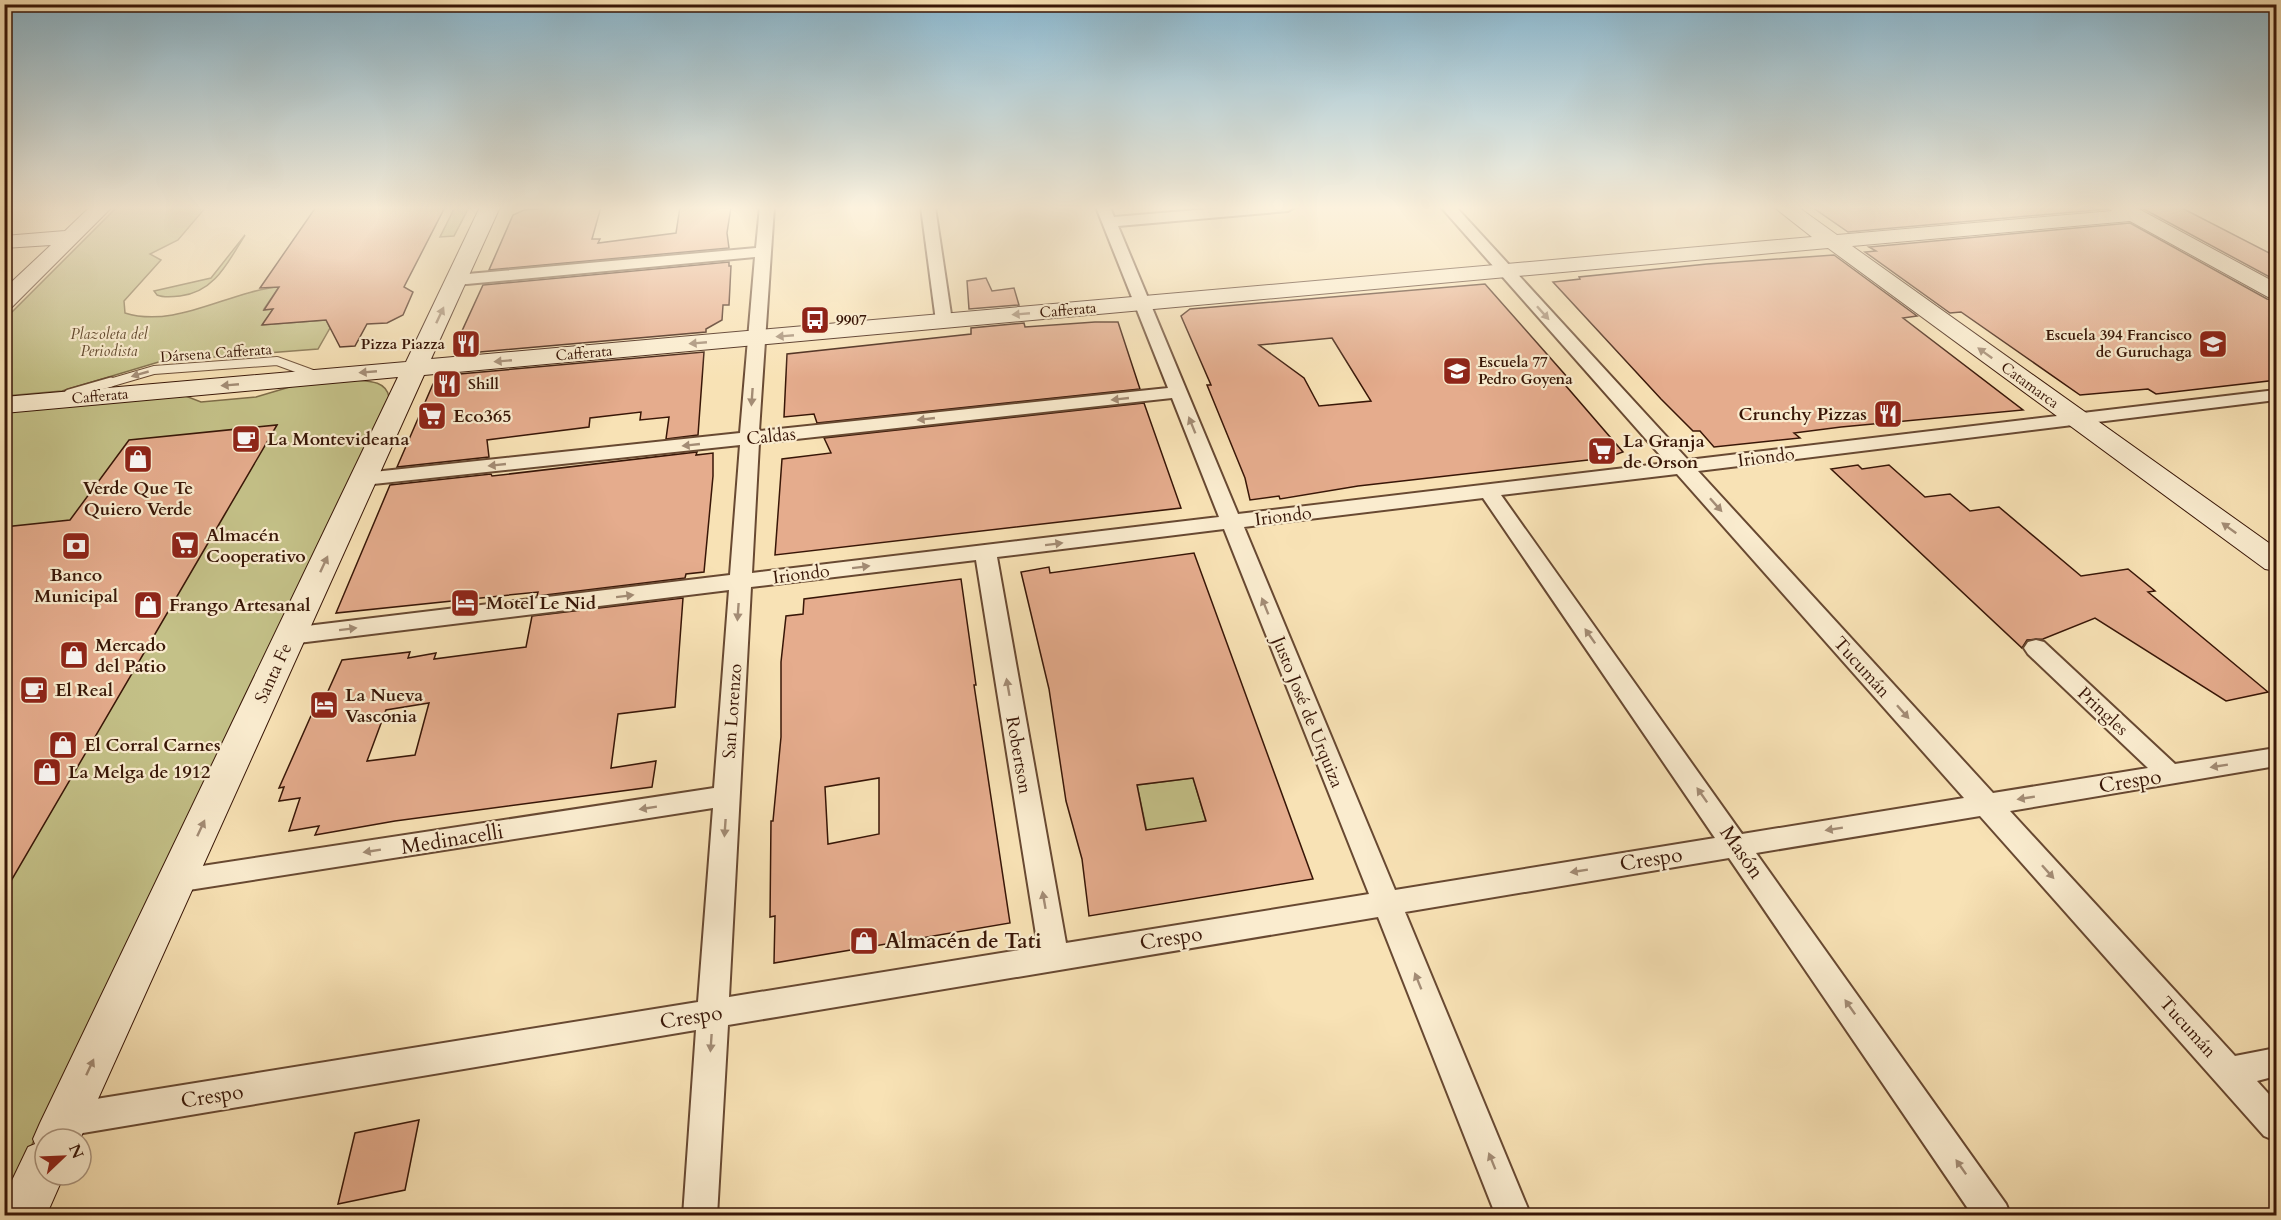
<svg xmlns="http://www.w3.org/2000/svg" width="2281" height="1220" viewBox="0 0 2281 1220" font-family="Cardo,serif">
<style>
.green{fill:#c4c188;stroke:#7e6c48;stroke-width:1.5}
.building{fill:#e5ac8d;stroke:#381607;stroke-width:1.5;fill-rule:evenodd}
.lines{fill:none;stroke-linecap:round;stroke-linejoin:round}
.lane-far1-casing{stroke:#684932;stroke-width:10}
.lane-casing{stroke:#684932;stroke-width:12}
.street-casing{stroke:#684932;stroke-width:4}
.secondary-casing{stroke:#381607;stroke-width:2}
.lane-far1{stroke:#faeccf;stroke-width:8}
.lane{stroke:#faeccf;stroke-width:9}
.street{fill:#faeccf;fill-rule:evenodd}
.secondary{fill:#faeccf;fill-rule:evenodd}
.oneway{fill:#a38c75}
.labels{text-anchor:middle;stroke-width:4.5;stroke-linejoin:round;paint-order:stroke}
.far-street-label{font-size:15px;fill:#381607;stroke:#faeccf}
.far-poi-label{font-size:15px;font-weight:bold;fill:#381607;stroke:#faeccf;text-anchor:start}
.far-park-label{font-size:15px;font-style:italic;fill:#62492e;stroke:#faeccf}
.poi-label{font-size:18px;font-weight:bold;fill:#381607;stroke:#faeccf;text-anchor:start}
.street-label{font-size:18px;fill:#381607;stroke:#faeccf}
.near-street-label{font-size:21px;fill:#381607;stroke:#faeccf}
.near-poi-label{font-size:21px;font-weight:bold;fill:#381607;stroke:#faeccf;text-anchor:start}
</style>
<rect width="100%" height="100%" fill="#f8e2b5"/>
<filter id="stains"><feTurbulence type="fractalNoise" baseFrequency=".00333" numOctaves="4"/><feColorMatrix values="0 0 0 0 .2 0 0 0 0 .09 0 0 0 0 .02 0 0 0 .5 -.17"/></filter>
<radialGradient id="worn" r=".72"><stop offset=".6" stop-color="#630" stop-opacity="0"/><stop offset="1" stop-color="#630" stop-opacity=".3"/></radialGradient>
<g class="green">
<path d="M117,207H206L178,240L150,254L161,260L124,301L125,313C176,329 229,291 279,287L264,309H273L263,325L326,320L330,328L318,349L162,361L62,391L5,396V319Z"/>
<path d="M455,207H469L454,236L440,237Z"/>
<path d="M245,235C228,262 215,292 180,296C172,297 164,298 157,295L154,291L211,278Z"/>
<path d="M355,380C369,381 386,381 389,397L5,1201V412L183,395L201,402L256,397L293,386Z"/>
<path d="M1193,778L1206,821L1147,832L1137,785Z"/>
</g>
<g class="building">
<path d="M316,207H445L404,287L413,292L403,315L387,323L367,324L355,346L340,347L326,320L262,325L273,309L264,310L279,287L260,288Z"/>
<path d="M562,207H601L592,239H600L598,243L676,233L680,207H731L727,233L729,248L489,270L513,215L524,210Z"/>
<path d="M1812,207H2107L2108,209L1848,232Z"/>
<path d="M2140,207H2180L2277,257V281Z"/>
<path d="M2130,223L2267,299L2277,301V380L2156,394L2148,389L2080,395L1961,312L1950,313L1865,252L1876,251L1869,247Z"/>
<path d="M1834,255L1917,316L1903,318L2023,410L1841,427L1794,433L1800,438L1714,447L1700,431H1693L1661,399L1553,282L1580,279L1579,277L1707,264Z"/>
<path d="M729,262V266H731L729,305H723L722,320L706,329V332L469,353L456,344L483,285Z"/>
<path d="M986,278L992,291L1014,288L1019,305L969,309L967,281Z"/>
<path d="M1485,284L1568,378L1560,379L1623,452L1606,458L1358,486L1280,499L1279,496L1250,500L1245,478L1207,385H1211L1181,316L1190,309ZM1332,338L1371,401L1319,406L1304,378L1259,345Z"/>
<path d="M1095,322H1118L1140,389L817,423L814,414L784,417L787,354L971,334V328L1024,323L1025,327Z"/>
<path d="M704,352L698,435L666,439L669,417L640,420L641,412L590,418L589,427L487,440L489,457L397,467L433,384L448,375Z"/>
<path d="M1144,403L1181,508L775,555L782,459L831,453L824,438Z"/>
<path d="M277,425L225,514L4,893V527L70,520L129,440Z"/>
<path d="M697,452L696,455L713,453V476L704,572L686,574L685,578L537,596L538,592L336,613L390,485L491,474L492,476Z"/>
<path d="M1858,465L1862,469L1889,465L1925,497L1950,494L1970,511L1999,507L2081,576L2128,569L2155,591L2148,592L2268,692L2226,701L2095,618L2043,639L2027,640L2022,648L1831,469Z"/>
<path d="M1194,553L1313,879L1089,916L1082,859L1066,801L1049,689L1021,572L1049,567L1050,573ZM1193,778L1206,821L1146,830L1137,785Z"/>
<path d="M961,579L976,685H974L1010,923L774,963L775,916L770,917L771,821H773L781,737V662L786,616L803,614L804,599ZM879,778V834L828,844L825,787Z"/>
<path d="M683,598L675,707L618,714L611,768L656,761L652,787L395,821L315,835L319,826L289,831L300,798L279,801L284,787L279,788L314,709H320L342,660L410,652L408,658L436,653L434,659L526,647L532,616ZM429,703L415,755L367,761L386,710Z"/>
<path d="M419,1120L405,1190L338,1204L355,1133Z"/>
</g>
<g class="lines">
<g class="lane-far1-casing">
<path id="lane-far1" d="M106,384L154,370L277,361L318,376"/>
</g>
<g class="lane-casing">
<path id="lane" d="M69,394L111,382"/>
</g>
<g class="street-casing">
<g id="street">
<path d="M760,207H774L759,431L1168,388L1096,207H1110L1114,217L1232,207H1295L1288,211L1118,226L1238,514L1667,463L1441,207H1456L1688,460L2276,390V400L1698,471L1993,793L2148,768L2028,654L2024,648L2028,642L2036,640L2044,642L2175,764L2276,748V766L2010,811L2235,1056L2276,1048V1076L2257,1081L2276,1102V1141L2264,1136L1980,816L1756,853L2006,1204L2011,1216H1973L1729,858L1405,912L1531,1216H1496L1378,917L728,1025L717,1216H683L696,1030L65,1136L53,1131L49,1120L53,1109L65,1104L698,1002L713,808L176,892L166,889L162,881L166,873L176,870L714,788L729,590L290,644L282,641L278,636L282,631L290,628L730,575L740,445L364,485L357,483L354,479L357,475L364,473L740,433L755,257L456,285L448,280L456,275L756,248ZM1172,398L1219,517L752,573L759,443ZM1677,474L1964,798L1742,834L1501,495ZM1483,498L1715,838L1395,890L1244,527ZM1224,529L1369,894L1066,943L997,557ZM976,560L1038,947L729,997L751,587Z"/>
<path d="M921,207H935L952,321L944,326L936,321Z"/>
</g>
</g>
<g class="secondary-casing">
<g id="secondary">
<path d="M90,207H112L12,307L4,309V289L51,245L4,248V236L65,231Z"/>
<path d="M480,207H500L431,359L1812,237L1774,207H1798L1837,235L2112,211L2109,207H2135L2276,283V299L2268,297L2130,221L1852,246L2276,548V571L2265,569L1828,248L424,375L80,1139H45V1175H64L46,1216H4V1197L28,1147L35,1144L33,1139L40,1123L398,377L4,413V397L406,362Z"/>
</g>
</g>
<use href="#lane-far1" class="lane-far1"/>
<use href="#lane" class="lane"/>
<use href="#street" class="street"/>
<use href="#secondary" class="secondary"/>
</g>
<defs><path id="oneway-solid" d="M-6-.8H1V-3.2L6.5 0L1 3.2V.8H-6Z" transform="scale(1.5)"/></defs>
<g class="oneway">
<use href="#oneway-solid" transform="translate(1543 313) rotate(48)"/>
<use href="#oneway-solid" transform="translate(1021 314) rotate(175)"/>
<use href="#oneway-solid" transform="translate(440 315) rotate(-65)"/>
<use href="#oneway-solid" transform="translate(785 336) rotate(175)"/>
<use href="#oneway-solid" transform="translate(698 343) rotate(175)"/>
<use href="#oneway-solid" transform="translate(1985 353) rotate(-144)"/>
<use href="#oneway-solid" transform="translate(503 361) rotate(175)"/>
<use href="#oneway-solid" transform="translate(368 372) rotate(175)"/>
<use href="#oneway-solid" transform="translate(140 374) rotate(164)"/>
<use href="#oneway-solid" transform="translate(230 385) rotate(175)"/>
<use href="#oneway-solid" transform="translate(752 397) rotate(94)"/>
<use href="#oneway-solid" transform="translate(1120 399) rotate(174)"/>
<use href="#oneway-solid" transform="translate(926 419) rotate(174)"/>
<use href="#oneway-solid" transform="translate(1192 425) rotate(-112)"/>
<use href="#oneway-solid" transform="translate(691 445) rotate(174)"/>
<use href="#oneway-solid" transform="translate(497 465) rotate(174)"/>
<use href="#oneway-solid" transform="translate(1716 505) rotate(48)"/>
<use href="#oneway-solid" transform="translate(2229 528) rotate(-144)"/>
<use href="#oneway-solid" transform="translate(1054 544) rotate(-7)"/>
<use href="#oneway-solid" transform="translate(324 564) rotate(-65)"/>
<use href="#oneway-solid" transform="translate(861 567) rotate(-7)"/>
<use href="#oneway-solid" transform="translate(625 596) rotate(-7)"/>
<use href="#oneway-solid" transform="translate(1265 606) rotate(-112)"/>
<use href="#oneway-solid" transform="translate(738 612) rotate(94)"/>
<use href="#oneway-solid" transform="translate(348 629) rotate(-7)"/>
<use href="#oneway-solid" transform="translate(1590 636) rotate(-125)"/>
<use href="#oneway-solid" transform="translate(1008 687) rotate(-100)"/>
<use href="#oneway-solid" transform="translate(1903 712) rotate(48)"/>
<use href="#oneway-solid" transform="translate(2219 766) rotate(171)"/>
<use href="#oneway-solid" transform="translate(1702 795) rotate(-125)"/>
<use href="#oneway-solid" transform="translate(2026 798) rotate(171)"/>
<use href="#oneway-solid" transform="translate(648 808) rotate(171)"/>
<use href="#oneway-solid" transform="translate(201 828) rotate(-65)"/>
<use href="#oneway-solid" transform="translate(725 828) rotate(94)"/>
<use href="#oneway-solid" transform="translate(1834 829) rotate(171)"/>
<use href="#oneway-solid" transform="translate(372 851) rotate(171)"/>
<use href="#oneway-solid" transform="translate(1579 871) rotate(171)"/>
<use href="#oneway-solid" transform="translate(2048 872) rotate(48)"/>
<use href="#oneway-solid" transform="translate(1044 900) rotate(-100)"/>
<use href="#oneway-solid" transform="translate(1418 981) rotate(-112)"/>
<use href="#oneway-solid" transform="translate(1850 1007) rotate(-125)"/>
<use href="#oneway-solid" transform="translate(711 1043) rotate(94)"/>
<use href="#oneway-solid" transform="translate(90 1067) rotate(-65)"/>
<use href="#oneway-solid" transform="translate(1492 1161) rotate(-112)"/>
<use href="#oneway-solid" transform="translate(1961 1167) rotate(-125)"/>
</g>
<linearGradient id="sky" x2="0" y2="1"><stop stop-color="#8ab8d0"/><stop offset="0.55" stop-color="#fcf2de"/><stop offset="1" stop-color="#fcf2de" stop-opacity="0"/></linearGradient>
<rect width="2281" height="378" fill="url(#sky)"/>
<defs>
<g id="bus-square" transform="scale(1.5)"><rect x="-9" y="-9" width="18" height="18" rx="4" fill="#8f2418" stroke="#faeccf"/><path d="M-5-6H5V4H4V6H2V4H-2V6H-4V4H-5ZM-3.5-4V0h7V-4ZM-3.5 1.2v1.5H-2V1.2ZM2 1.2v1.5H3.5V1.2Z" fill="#fff"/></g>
<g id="restaurant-square" transform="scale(1.5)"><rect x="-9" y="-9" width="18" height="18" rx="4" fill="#8f2418" stroke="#faeccf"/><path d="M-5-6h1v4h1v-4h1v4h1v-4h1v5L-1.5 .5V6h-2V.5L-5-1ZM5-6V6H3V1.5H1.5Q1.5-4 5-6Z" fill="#fff"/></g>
<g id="school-square" transform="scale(1.5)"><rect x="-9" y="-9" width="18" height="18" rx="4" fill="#8f2418" stroke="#faeccf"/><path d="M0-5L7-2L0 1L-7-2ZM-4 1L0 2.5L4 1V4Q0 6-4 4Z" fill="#fff"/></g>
<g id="supermarket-square" transform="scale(1.5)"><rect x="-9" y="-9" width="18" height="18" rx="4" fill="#8f2418" stroke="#faeccf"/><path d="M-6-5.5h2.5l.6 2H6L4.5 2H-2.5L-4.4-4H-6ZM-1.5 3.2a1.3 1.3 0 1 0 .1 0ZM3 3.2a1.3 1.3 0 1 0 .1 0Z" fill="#fff"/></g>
<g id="cafe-square" transform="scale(1.5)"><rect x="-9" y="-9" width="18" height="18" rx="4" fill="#8f2418" stroke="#faeccf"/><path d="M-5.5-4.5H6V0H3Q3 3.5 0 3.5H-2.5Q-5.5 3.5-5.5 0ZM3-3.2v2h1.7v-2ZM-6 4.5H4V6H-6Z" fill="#fff"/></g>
<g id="shop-square" transform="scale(1.5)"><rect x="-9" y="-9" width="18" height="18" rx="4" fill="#8f2418" stroke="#faeccf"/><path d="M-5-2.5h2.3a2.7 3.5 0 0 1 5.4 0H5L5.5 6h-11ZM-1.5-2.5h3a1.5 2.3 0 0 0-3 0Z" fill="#fff"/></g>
<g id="bank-square" transform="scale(1.5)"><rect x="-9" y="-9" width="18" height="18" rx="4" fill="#8f2418" stroke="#faeccf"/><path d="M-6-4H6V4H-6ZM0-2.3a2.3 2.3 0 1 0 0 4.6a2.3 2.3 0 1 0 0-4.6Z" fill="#fff"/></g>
<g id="hotel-square" transform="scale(1.5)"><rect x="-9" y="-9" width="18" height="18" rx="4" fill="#8f2418" stroke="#faeccf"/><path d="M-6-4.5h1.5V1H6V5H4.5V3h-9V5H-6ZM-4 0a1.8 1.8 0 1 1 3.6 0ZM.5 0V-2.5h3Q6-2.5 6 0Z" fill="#fff"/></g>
</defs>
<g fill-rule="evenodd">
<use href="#bus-square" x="815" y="320"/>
<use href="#restaurant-square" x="466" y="344"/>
<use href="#school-square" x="2213" y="344"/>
<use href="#school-square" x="1457" y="371"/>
<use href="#restaurant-square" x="447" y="384"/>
<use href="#restaurant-square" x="1888" y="414"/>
<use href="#supermarket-square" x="432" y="416"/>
<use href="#cafe-square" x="246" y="439"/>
<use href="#supermarket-square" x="1602" y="451"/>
<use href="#shop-square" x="138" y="459"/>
<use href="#supermarket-square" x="185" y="545"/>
<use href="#bank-square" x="76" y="546"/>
<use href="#hotel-square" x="465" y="603"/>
<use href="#shop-square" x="148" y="605"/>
<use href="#shop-square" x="74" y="655"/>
<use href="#cafe-square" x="34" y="690"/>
<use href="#hotel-square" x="324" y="705"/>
<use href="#shop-square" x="63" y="745"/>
<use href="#shop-square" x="47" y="772"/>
<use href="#shop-square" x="864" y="941"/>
</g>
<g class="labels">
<g class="far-street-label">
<text transform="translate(1068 310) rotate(-5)" y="5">Cafferata</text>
<text transform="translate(216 353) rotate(-4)" y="5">Dársena Cafferata</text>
<text transform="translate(584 353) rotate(-5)" y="5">Cafferata</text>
<text transform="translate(2030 385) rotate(36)" y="5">Catamarca</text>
<text transform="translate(100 396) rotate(-5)" y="5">Cafferata</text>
</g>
<g class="far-poi-label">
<text x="836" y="325">9907</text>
<text x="2192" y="340" text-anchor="end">Escuela 394 Francisco<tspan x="2192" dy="17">de Guruchaga</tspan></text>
<text x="445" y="349" text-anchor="end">Pizza Piazza</text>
<text x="1478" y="367">Escuela 77<tspan x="1478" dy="17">Pedro Goyena</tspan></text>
<text x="468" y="389">Shill</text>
</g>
<g class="far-park-label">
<text x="109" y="339">Plazoleta del<tspan x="109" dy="17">Periodista</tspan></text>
</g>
<g class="poi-label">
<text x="1867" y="420" text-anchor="end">Crunchy Pizzas</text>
<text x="453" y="422">Eco365</text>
<text x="267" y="445">La Montevideana</text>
<text x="1623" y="447">La Granja<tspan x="1623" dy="21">de Orson</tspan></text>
<text x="138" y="494" text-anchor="middle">Verde Que Te<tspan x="138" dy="21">Quiero Verde</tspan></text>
<text x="206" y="541">Almacén<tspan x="206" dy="21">Cooperativo</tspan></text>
<text x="76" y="581" text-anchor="middle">Banco<tspan x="76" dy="21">Municipal</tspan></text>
<text x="486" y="609">Motel Le Nid</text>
<text x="169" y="611">Frango Artesanal</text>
<text x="95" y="651">Mercado<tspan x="95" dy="21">del Patio</tspan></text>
<text x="55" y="696">El Real</text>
<text x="345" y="701">La Nueva<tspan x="345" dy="21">Vasconia</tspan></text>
<text x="84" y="751">El Corral Carnes</text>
<text x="68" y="778">La Melga de 1912</text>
</g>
<g class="street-label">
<text transform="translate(771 436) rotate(-6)" y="6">Caldas</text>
<text transform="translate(1766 457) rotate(-7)" y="6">Iriondo</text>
<text transform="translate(1283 516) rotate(-7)" y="6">Iriondo</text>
<text transform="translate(801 574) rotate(-7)" y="6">Iriondo</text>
<text transform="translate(1862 667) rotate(48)" y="6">Tucumán</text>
<text transform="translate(273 673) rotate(-65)" y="6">Santa Fe</text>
<text transform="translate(732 711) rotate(-86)" y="6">San Lorenzo</text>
<text transform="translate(2103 711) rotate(43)" y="6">Pringles</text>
<text transform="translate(1308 712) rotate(68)" y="6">Justo José de Urquiza</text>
<text transform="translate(1019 755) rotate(80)" y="6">Robertson</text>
<text transform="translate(2188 1027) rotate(48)" y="6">Tucumán</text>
</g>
<g class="near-street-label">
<text transform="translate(2130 781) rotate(-9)" y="7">Crespo</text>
<text transform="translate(452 839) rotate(-9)" y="7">Medinacelli</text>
<text transform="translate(1742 852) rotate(55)" y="7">Masón</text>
<text transform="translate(1651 859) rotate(-9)" y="7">Crespo</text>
<text transform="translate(1171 938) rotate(-9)" y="7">Crespo</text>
<text transform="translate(691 1017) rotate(-9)" y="7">Crespo</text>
<text transform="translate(212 1096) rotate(-9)" y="7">Crespo</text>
</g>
<g class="near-poi-label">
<text x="885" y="948">Almacén de Tati</text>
</g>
</g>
<rect width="2281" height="1220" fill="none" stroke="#f8e2b5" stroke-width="24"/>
<rect x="6" y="6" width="2269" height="1208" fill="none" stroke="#381607" stroke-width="3"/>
<rect x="12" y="12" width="2257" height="1196" fill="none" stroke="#381607" stroke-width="1.5"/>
<g transform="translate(63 1157) rotate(67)"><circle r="28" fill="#faeccf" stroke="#ac967f" stroke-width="1.5"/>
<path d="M0-4.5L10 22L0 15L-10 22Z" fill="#8f2418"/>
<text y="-9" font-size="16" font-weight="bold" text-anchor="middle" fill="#381607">N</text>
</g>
<rect width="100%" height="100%" filter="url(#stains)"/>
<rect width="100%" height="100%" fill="url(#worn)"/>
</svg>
